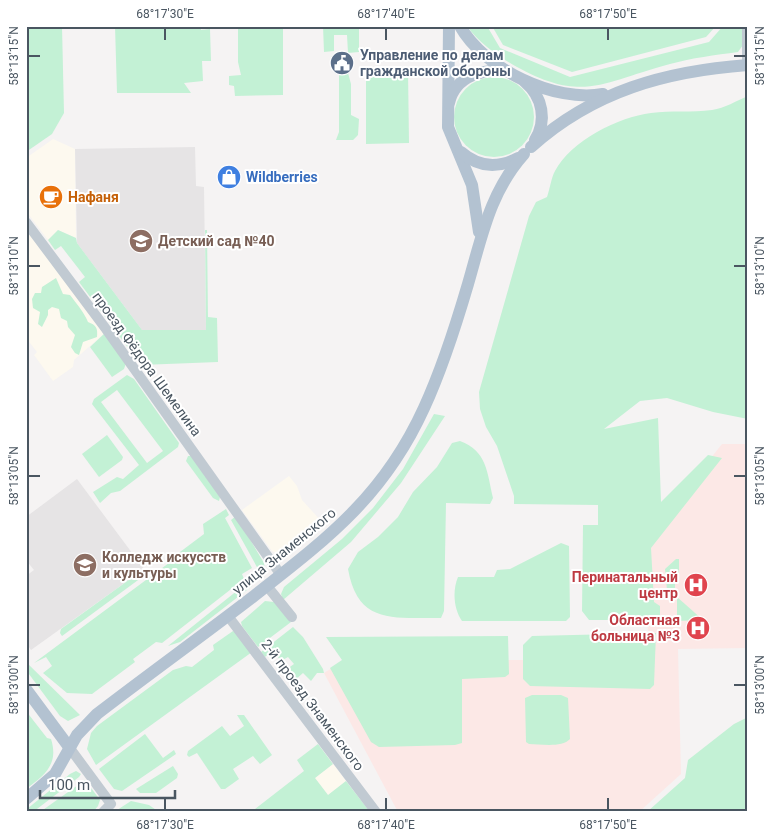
<svg xmlns="http://www.w3.org/2000/svg" width="774" height="838" viewBox="0 0 774 838" font-family="Roboto,sans-serif">
<style>
.commercial{fill:#fdf9ef}
.education{fill:#e6e4e5}
.medical{fill:#fce8e6}
.green{fill:#c3f1d5;fill-rule:evenodd}
.lines{fill:none;stroke-linecap:round;stroke-linejoin:round}
.minor{stroke:#c1cad2;stroke-width:10}
.major{stroke:#b3c2d1;stroke-width:12}
.ticks{fill:none;stroke:#4a5661;stroke-width:2}
.labels{text-anchor:middle;stroke-width:4;stroke-linejoin:round;paint-order:stroke}
.service-label{font-size:14px;font-weight:bold;fill:#4e5e75;stroke:#fff;text-anchor:start}
.shop-label{font-size:14px;font-weight:bold;fill:#366cbe;stroke:#fff;text-anchor:start}
.food-label{font-size:14px;font-weight:bold;fill:#c56008;stroke:#fff;text-anchor:start}
.education-label{font-size:14px;font-weight:bold;fill:#785e54;stroke:#fff;text-anchor:start}
.street-label{font-size:14px;fill:#4a5661;stroke:#fff}
.health-label{font-size:14px;font-weight:bold;fill:#be3a42;stroke:#fff;text-anchor:end}
.neatline{fill:none;stroke:#4a5661;stroke-width:2}
.ticks-label{font-size:12px;text-anchor:middle;fill:#4a5661}
</style>
<rect width="100%" height="100%" fill="#f5f3f3"/>
<g class="commercial">
<path d="M53,139L75,149L76,238L58,230L48,240L26,211V158Z"/>
<rect x="221" y="166" width="14" height="18"/>
<path d="M26,230L105,333L74,360L73,367L53,381L34,355L37,352L26,338Z"/>
<path d="M289,476L297,486L302,500L322,522L283,554H277L272,551L242,510Z"/>
<path d="M333,764L346,781L328,795L315,778Z"/>
</g>
<g class="education">
<path d="M195,147L196,186L204,187L206,330H142L77,243L75,149Z"/>
<path d="M77,479L144,569L31,650L26,643V576L34,570L26,560V517Z"/>
</g>
<path class="medical" d="M722,444H748V648L678,649L681,774L639,812H398L324,673L346,659L527,660L645,637L648,632L642,544Z"/>
<g class="green">
<path d="M26,26H62L64,113L52,134L26,152Z"/>
<path d="M115,26H201V30L210,29L211,61H202L203,81L184,83L191,93H117Z"/>
<path d="M238,26H283V95L235,96L234,86L229,85V76L241,75L238,62Z"/>
<path d="M323,26H359V52L348,53L347,35H334V51L324,52Z"/>
<path d="M467,26H487L500,48L570,77L709,42L723,26H742L743,45L738,52C715,55 692,58 670,64C605,81 584,104 517,67C499,57 479,43 467,26Z"/>
<path d="M492,26H716L706,37L572,72L503,45Z"/>
<path d="M408,70L409,143L366,144V72Z"/>
<path d="M339,73H348L351,84V115L359,119L358,135L353,140H336L339,132Z"/>
<circle cx="494" cy="117" r="40"/>
<path d="M748,96V419L713,412L667,398L640,401L604,429L658,418L661,502L708,455L722,458L651,548L654,602L660,606V616L656,620H589L582,611L583,525H598V505L514,504V496L497,446L486,427L480,409L479,392L529,216L536,202L547,197C550,189 551,178 555,171C571,141 618,117 651,113C671,110 692,113 712,110C725,108 736,101 748,96Z"/>
<path d="M58,230L76,238L77,243L142,330H206L205,230H207L208,317L217,318L218,362L141,365L79,282L85,277L61,246L55,250L48,240Z"/>
<path d="M56,278L63,294L70,295C76,303 84,312 88,322C96,325 98,328 97,337L83,342L79,355L75,353L71,347L75,335L68,327L67,321L61,318L59,309L52,307L48,310V315L42,327L38,324L40,312L33,308L32,299L35,293H41L42,287Z"/>
<path d="M105,333L126,363L124,369L112,377L90,347Z"/>
<path d="M127,375L134,379L179,443L178,447L120,491L111,493L100,503L93,492L117,477L123,479L139,465L92,404L94,399ZM117,390L163,451L147,463L101,402Z"/>
<path d="M434,414L445,416L401,483L351,542L283,600L281,594L284,587L342,539L373,508L403,469Z"/>
<path d="M107,435L123,457L122,460L99,477L82,454Z"/>
<path d="M460,441C487,451 487,472 493,498L490,504L446,503L444,611L441,618C395,617 358,626 348,569L358,552L378,537L398,517L413,492L437,467L452,443Z"/>
<path d="M188,456H191L220,497L219,501L213,498L186,461Z"/>
<path d="M226,509L229,515L225,518L252,568L242,574L244,579L162,643L156,642L133,659L135,662L92,694L67,693L43,673L52,666L46,657L34,663L177,557L176,555L204,534L203,524Z"/>
<path d="M236,516L264,563L265,574L254,584L249,576L258,569L231,520Z"/>
<path d="M561,543L569,546L570,617L566,621H462C454,610 452,591 458,577H494L497,570L510,569Z"/>
<path d="M676,559H679V579H675V590H667L665,569Z"/>
<path d="M144,569L149,572L62,636L60,633L61,629Z"/>
<path d="M248,582L252,586L180,642L168,646Z"/>
<path d="M677,597L703,620L677,621Z"/>
<path d="M265,601L274,602L291,622L258,647L242,626L241,622Z"/>
<path d="M293,627L303,637L323,669L324,673H317L311,681L303,673L295,680L287,669L294,664L288,657L281,661L272,650L265,657L261,652Z"/>
<path d="M233,631L237,633L252,652L96,765L87,749L91,733L97,726L173,670L186,666L192,667L214,650L213,645Z"/>
<path d="M656,633L654,685L650,689L530,686L523,679V645L532,636Z"/>
<path d="M508,636L509,674L505,677L462,679V743L455,745L379,747L371,742L330,668L342,660L326,637Z"/>
<path d="M26,662L80,715L68,721L60,716L26,670Z"/>
<path d="M532,695H561L568,698L570,739C562,748 540,744 529,744L526,742L525,698Z"/>
<path d="M26,711L47,738L51,739C59,764 45,775 26,789Z"/>
<path d="M237,715H244L272,755L260,764L253,756L233,769L239,779L225,789H221L197,753L189,757L187,755L188,751L222,726L230,736L244,726Z"/>
<path d="M748,717V812H647L685,778L688,760L734,724Z"/>
<path d="M145,734L163,758L174,750L176,754L122,791L114,789L99,769Z"/>
<path d="M318,744L333,764L315,778L328,795L346,781L370,812H256L255,809L304,771L297,760Z"/>
<path d="M173,766L178,774L177,778L156,793H140L136,789Z"/>
<path d="M76,771L81,774L79,777L33,812H27V809L70,774Z"/>
<path d="M85,780L100,800L98,806L93,812H40Z"/>
<path d="M131,801L149,805L159,812H114Z"/>
</g>
<g class="lines">
<g class="minor">
<path d="M747,26V65"/>
<path d="M26,222L106,329L281,575"/>
<path d="M267,586L292,617"/>
<path d="M228,616L376,812"/>
<path d="M69,747L111,804L103,812"/>
</g>
<g class="major">
<path d="M449,26L448,127L472,185L479,232"/>
<path d="M460,26C484,69 555,103 603,94"/>
<path d="M525,82C543,97 547,121 535,140"/>
<path d="M449,103C455,76 483,68 508,72"/>
<path d="M531,147C593,91 666,71 748,65"/>
<path d="M461,152C478,167 497,169 518,158"/>
<path d="M26,689L69,747"/>
<path d="M26,799L55,774L77,735L97,714C149,674 202,636 254,596C328,538 384,496 424,408C442,369 456,325 468,284C482,236 490,192 524,154"/>
</g>
</g>
<path class="ticks" d="M165,28V40M386,28V40M608,28V40M28,56H40M734,56H746M28,266H40M734,266H746M28,476H40M734,476H746M28,685H40M734,685H746M165,798V810M386,798V810M608,798V810"/>
<defs>
<g id="civic-disc" transform="scale(1.25)"><circle r="9.5" fill="#5c6f8a" stroke="#fff"/><path d="M-.6-6.5H3V-4.5H.6V-3L4-1V1h2V6H-6V1h2V-1L-.6-3ZM-1.2 2.5V6h2.4V2.5Z" fill="#fff"/></g>
<g id="shop-disc" transform="scale(1.25)"><circle r="9.5" fill="#3f7fe0" stroke="#fff"/><path d="M-5-2.5h2.3a2.7 3.5 0 0 1 5.4 0H5L5.5 6h-11ZM-1.5-2.5h3a1.5 2.3 0 0 0-3 0Z" fill="#fff"/></g>
<g id="cafe-disc" transform="scale(1.25)"><circle r="9.5" fill="#e8710a" stroke="#fff"/><path d="M-5.5-4.5H6V0H3Q3 3.5 0 3.5H-2.5Q-5.5 3.5-5.5 0ZM3-3.2v2h1.7v-2ZM-6 4.5H4V6H-6Z" fill="#fff"/></g>
<g id="school-disc" transform="scale(1.25)"><circle r="9.5" fill="#8d6e63" stroke="#fff"/><path d="M0-5L7-2L0 1L-7-2ZM-4 1L0 2.5L4 1V4Q0 6-4 4Z" fill="#fff"/></g>
<g id="university-disc" transform="scale(1.25)"><circle r="9.5" fill="#8d6e63" stroke="#fff"/><path d="M0-5L7-2L0 1L-7-2ZM-4 1L0 2.5L4 1V4Q0 6-4 4Z" fill="#fff"/></g>
<g id="hospital-disc" transform="scale(1.25)"><circle r="9.5" fill="#e0444e" stroke="#fff"/><path d="M-5-5h3v3.5h4V-5h3V5h-3V1.5h-4V5h-3Z" fill="#fff"/></g>
</defs>
<g fill-rule="evenodd">
<use href="#civic-disc" x="342" y="63"/>
<use href="#shop-disc" x="229" y="177"/>
<use href="#cafe-disc" x="51" y="197"/>
<use href="#school-disc" x="141" y="241"/>
<use href="#university-disc" x="85" y="565"/>
<use href="#hospital-disc" x="696" y="585"/>
<use href="#hospital-disc" x="698" y="628"/>
</g>
<g class="labels">
<g class="service-label">
<text x="360" y="60">Управление по делам<tspan x="360" dy="16">гражданской обороны</tspan></text>
</g>
<g class="shop-label">
<text x="246" y="182">Wildberries</text>
</g>
<g class="food-label">
<text x="68" y="202">Нафаня</text>
</g>
<g class="education-label">
<text x="158" y="246">Детский сад №40</text>
<text x="102" y="562">Колледж искусств<tspan x="102" dy="16">и культуры</tspan></text>
</g>
<g class="street-label">
<text transform="translate(147 364) rotate(54)" y="5">проезд Фёдора Шемелина</text>
<text transform="translate(284 551) rotate(-39)" y="5">улица Знаменского</text>
<text transform="translate(313 705) rotate(53)" y="5">2-й проезд Знаменского</text>
</g>
<g class="health-label">
<text x="678" y="582">Перинатальный<tspan x="678" dy="16">центр</tspan></text>
<text x="680" y="625">Областная<tspan x="680" dy="16">больница №3</tspan></text>
</g>
</g>
<rect width="774" height="838" fill="none" stroke="#ffffff" stroke-width="55"/>
<path d="M40 790v8h135v-8" fill="none" stroke="#4a5661" stroke-width="2.5"/>
<text x="48" y="790" font-size="15" fill="#4a5661" stroke="#ffffff" stroke-width="4" paint-order="stroke">100 m</text>
<rect x="28" y="28" width="718" height="782" class="neatline"/>
<g class="ticks-label">
<text x="165" y="18">68°17'30"E</text>
<text x="386" y="18">68°17'40"E</text>
<text x="608" y="18">68°17'50"E</text>
<text transform="translate(14 56) rotate(-90)" y="4">58°13'15"N</text>
<text transform="translate(760 56) rotate(-90)" y="4">58°13'15"N</text>
<text transform="translate(14 266) rotate(-90)" y="4">58°13'10"N</text>
<text transform="translate(760 266) rotate(-90)" y="4">58°13'10"N</text>
<text transform="translate(14 476) rotate(-90)" y="4">58°13'05"N</text>
<text transform="translate(760 476) rotate(-90)" y="4">58°13'05"N</text>
<text transform="translate(14 685) rotate(-90)" y="4">58°13'00"N</text>
<text transform="translate(760 685) rotate(-90)" y="4">58°13'00"N</text>
<text x="165" y="829">68°17'30"E</text>
<text x="386" y="829">68°17'40"E</text>
<text x="608" y="829">68°17'50"E</text>
</g>
</svg>
